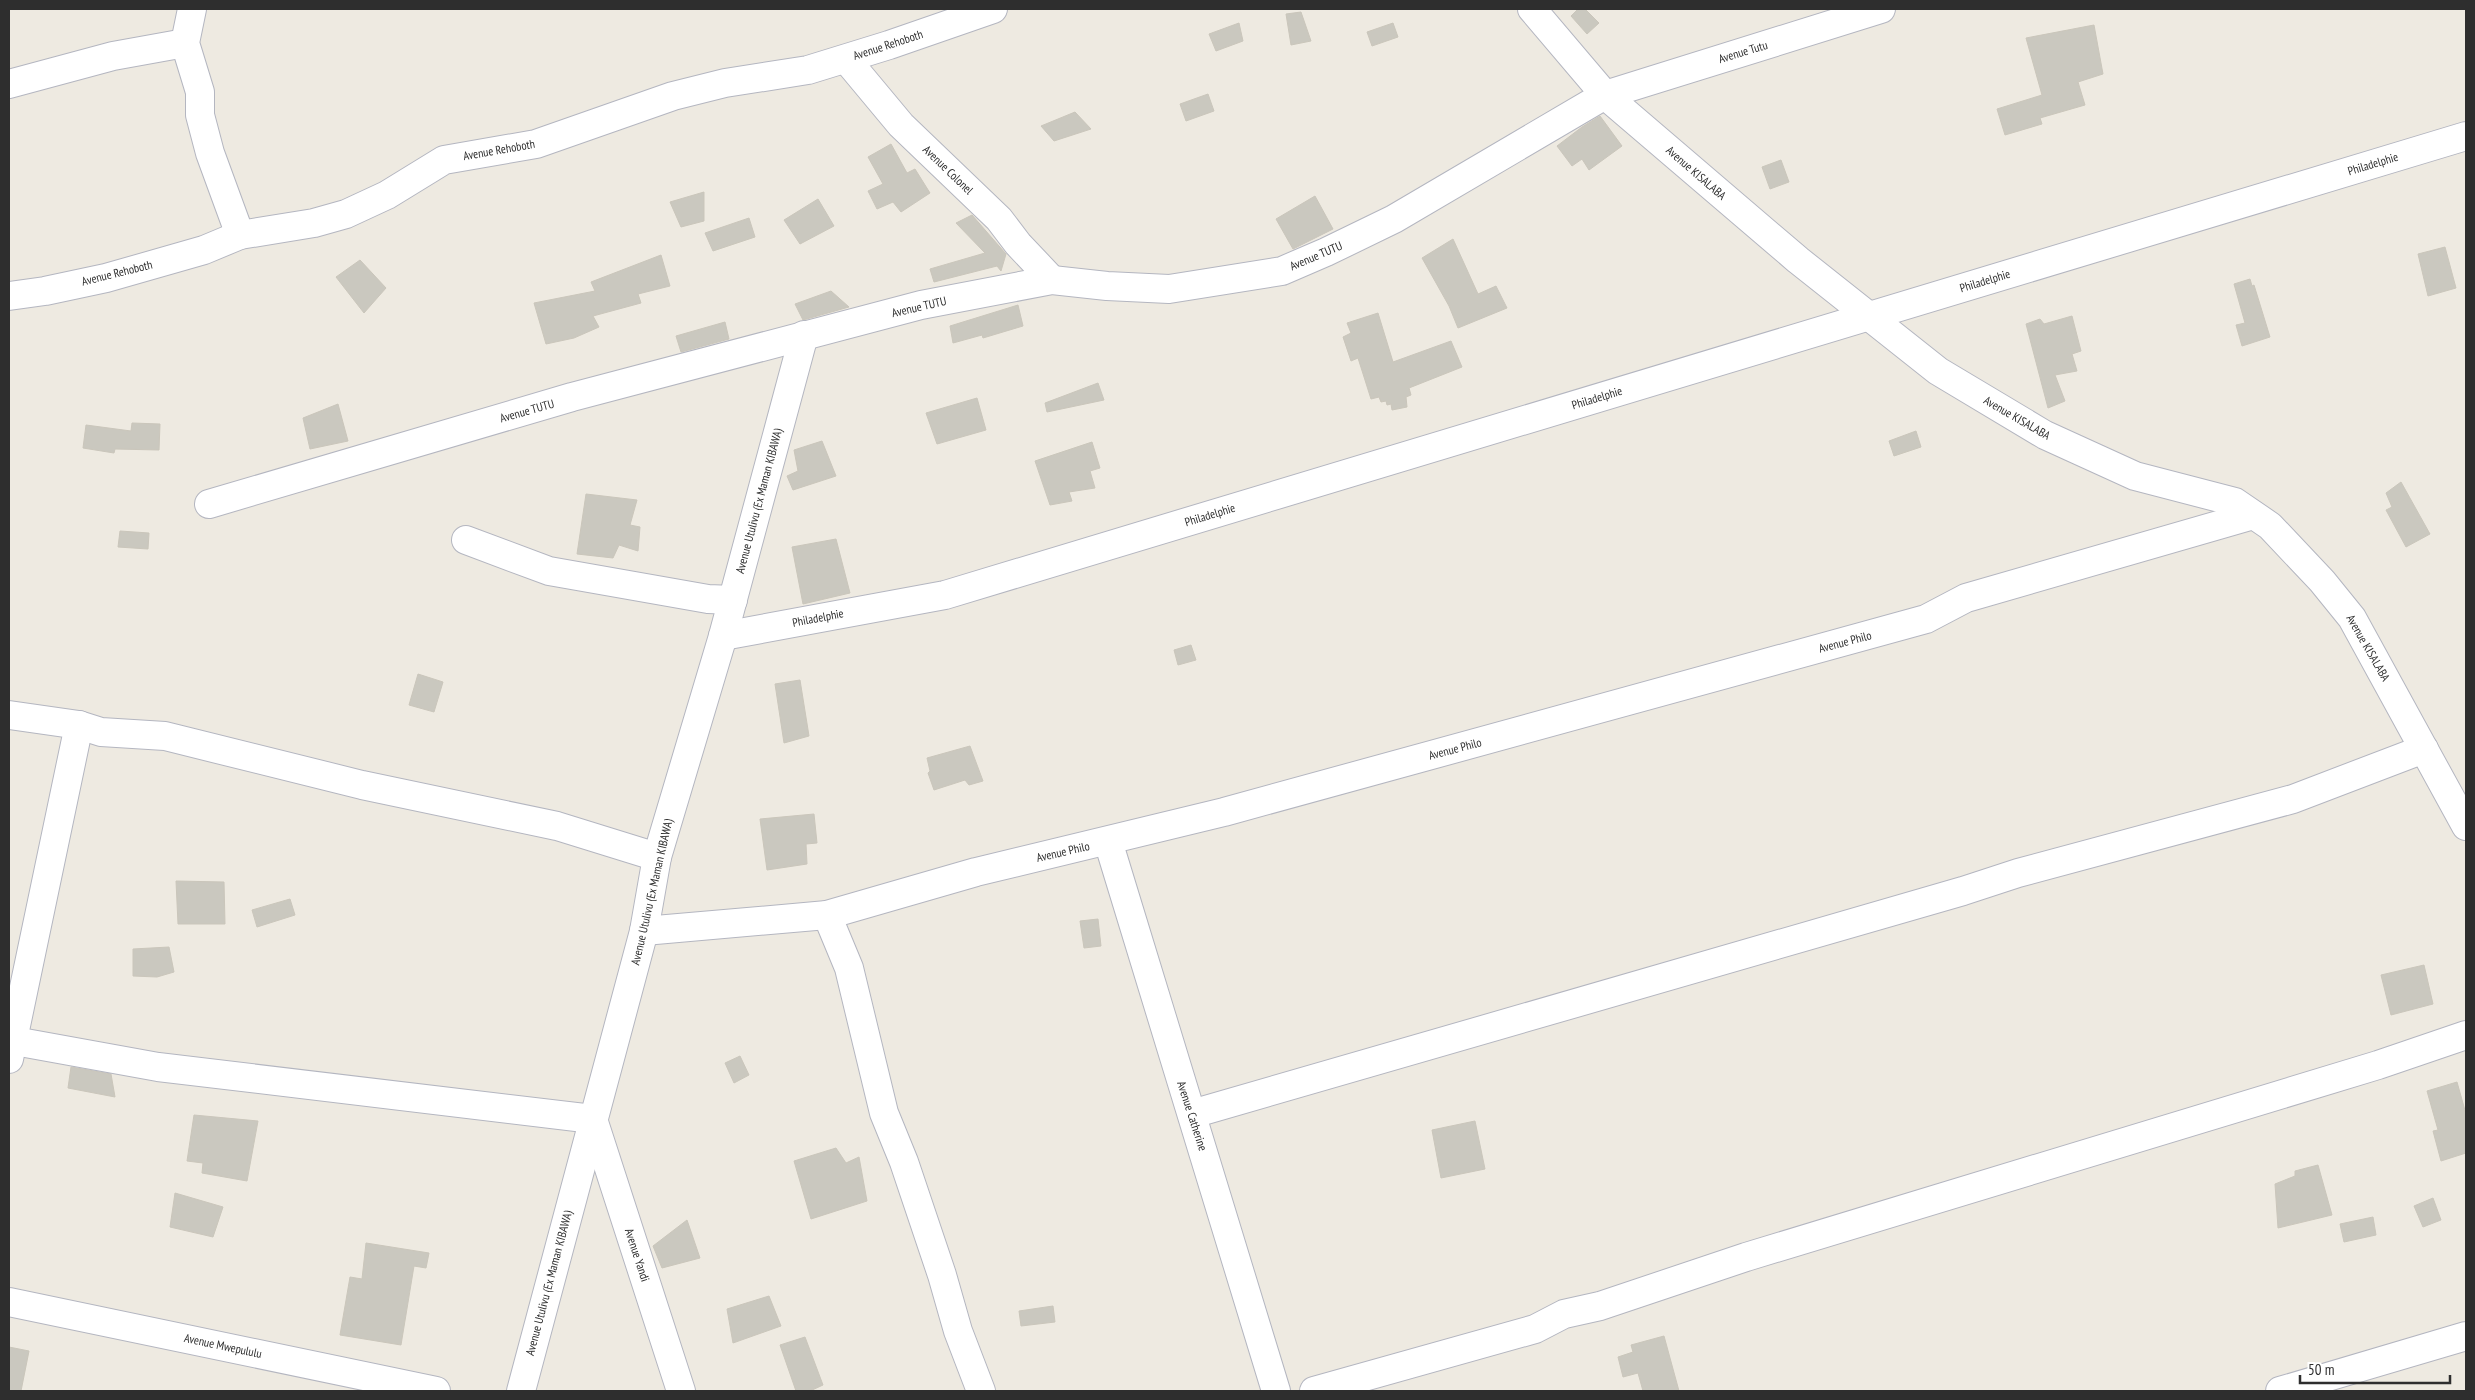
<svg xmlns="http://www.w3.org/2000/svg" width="2475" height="1400" viewBox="0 0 2475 1400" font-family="'PT Sans Narrow',sans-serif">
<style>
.building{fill:#cac8bf;stroke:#cac6bb}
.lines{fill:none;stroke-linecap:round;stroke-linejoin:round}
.minor-casing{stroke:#b4b6c0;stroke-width:30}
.minor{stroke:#fff;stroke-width:28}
.labels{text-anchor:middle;stroke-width:4;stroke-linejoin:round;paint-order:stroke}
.street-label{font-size:12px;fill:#2e2e2e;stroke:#fff}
</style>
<rect width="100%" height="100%" fill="#eeeae1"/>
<g class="building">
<path d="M1578,9H1585L1599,23L1587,34L1571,16Z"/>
<path d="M1301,12L1311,41L1291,45L1286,14Z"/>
<path d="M1239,23L1243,41L1216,51L1209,34Z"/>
<path d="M1393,23L1398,37L1372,46L1367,32Z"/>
<path d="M2094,25L2103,74L2078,82L2085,105L2040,118L2042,124L2005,135L1997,109L2042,95L2026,38Z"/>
<path d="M1208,94L1214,111L1186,121L1180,104Z"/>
<path d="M1075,112L1091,129L1054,141L1041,126Z"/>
<path d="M1600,116L1622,146L1589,170L1582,159L1572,166L1557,146L1582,127Z"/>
<path d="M891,144L907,173L915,169L930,193L901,212L893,202L877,209L868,191L883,184L868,157Z"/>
<path d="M1781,160L1789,182L1770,189L1762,167Z"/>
<path d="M704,192V221L681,227L670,202Z"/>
<path d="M1315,196L1333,229L1293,249L1276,219Z"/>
<path d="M818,199L834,226L800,244L784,220Z"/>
<path d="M972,215L1006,254L1001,271L997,266L934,282L930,269L985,253L956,223Z"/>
<path d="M749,218L755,237L713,251L705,233Z"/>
<path d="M1453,239L1478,294L1496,286L1507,308L1458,328L1449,306L1422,258Z"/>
<path d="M2445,247L2456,288L2428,296L2418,254Z"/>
<path d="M661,255L670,286L638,294L641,303L593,316L599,327L574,338L546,344L534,303L595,291L591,282Z"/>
<path d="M360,260L386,288L364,313L336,277Z"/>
<path d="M2250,279L2252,286L2254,285L2270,337L2242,346L2236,325L2245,323L2234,284Z"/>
<path d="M831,291L849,307L803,320L795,304Z"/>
<path d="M1018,305L1023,326L983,338L982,335L953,343L950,326Z"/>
<path d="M1378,313L1393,362L1451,341L1462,367L1409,388L1411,395L1406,397L1407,407L1392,410L1391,404L1387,405L1386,401L1381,402L1379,397L1371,399L1358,358L1351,361L1343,337L1351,333L1347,323Z"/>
<path d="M2072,316L2081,351L2072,354L2077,371L2055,375L2065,401L2048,408L2026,324L2040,319L2044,324Z"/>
<path d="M725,322L729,339L681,352L676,336Z"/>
<path d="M1098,383L1104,400L1047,412L1045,403Z"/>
<path d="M977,398L986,430L937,444L926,413Z"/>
<path d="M338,404L348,441L310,449L303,418Z"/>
<path d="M132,423L160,424L159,450L115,449L114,453L83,448L86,425L131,431Z"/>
<path d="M1916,431L1921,447L1894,456L1889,441Z"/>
<path d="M822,441L836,476L793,490L787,476L798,471L794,450Z"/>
<path d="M1092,442L1100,468L1090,471L1095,488L1069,492L1072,501L1050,505L1035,461Z"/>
<path d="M2401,482L2430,534L2406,547L2386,510L2392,507L2386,493Z"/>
<path d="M586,494L637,500L630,525L640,527L638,551L619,545L613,558L577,554Z"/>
<path d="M120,531L149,533L148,549L118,547Z"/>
<path d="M836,539L850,593L803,604L792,547Z"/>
<path d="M1191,645L1196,660L1178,665L1174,650Z"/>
<path d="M418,674L443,682L434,712L409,705Z"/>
<path d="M800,680L809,736L784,743L775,684Z"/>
<path d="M970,746L983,781L969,785L965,780L934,790L928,773L930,771L927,758Z"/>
<path d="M814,814L817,843L806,844L807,864L767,870L760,819Z"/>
<path d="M176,881L224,882L225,924H178Z"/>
<path d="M290,899L295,915L257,927L252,910Z"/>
<path d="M1098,919L1101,946L1084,948L1080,921Z"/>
<path d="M169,947L174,972L157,977L133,976V949Z"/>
<path d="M2424,965L2433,1004L2391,1015L2381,975Z"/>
<path d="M740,1056L749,1075L734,1083L725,1063Z"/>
<path d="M71,1067L111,1074L115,1097L68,1088Z"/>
<path d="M2457,1082L2466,1114V1153L2441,1161L2433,1131L2438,1130L2427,1091Z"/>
<path d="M194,1115L258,1121L247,1181L202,1173L203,1163L187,1161Z"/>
<path d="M1475,1121L1485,1169L1441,1178L1432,1130Z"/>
<path d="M836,1148L846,1163L859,1157L867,1201L811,1219L794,1161Z"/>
<path d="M2318,1165L2332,1215L2278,1228L2275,1184L2295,1176V1171Z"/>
<path d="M175,1193L223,1207L213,1237L170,1227Z"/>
<path d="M2433,1198L2441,1220L2423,1227L2414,1206Z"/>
<path d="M2373,1217L2376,1235L2344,1242L2340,1224Z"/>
<path d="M687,1220L700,1258L662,1268L653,1246Z"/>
<path d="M366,1243L429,1253L426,1268L414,1266L401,1345L340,1335L350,1277L362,1279Z"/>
<path d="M769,1296L781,1326L733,1343L727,1309Z"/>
<path d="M1053,1306L1055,1322L1021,1326L1019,1311Z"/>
<path d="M1664,1336L1679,1391H1643L1638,1373L1623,1377L1618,1357L1633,1352L1631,1345Z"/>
<path d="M805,1337L823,1385L810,1391H796L780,1345Z"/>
<path d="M9,1347L29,1351L21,1391H9Z"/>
</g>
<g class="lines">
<g class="minor-casing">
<g id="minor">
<path d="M192,9L185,43L200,92V115L210,153L240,235"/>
<path d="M1532,9L1605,95L1798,260L1938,371L2045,435L2135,476L2235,502L2270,526L2322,581L2352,618L2466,826"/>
<path d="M846,59L901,125L999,219L1018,244L1052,280"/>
<path d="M9,84L113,56L185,43"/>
<path d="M9,296L45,291L106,278L204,250L240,235L314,223L346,214L387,195L444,160L536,144L673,96L725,83L808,70L889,45L993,9"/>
<path d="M209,504L572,397L921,305L1052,280L1107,286L1169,289L1282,271L1326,252L1394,219L1605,95L1881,9"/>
<path d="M466,540L549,571L708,599L733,600"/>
<path d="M723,636L945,595L2466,136"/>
<path d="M9,715L79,725L101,732L165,736L362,785L557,826L657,857"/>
<path d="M1108,841L1276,1391"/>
<path d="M827,915L849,968L884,1113L904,1162L942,1275L958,1331L981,1391"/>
<path d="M644,931L827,915L976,872L1224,812L1926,619L1966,598L2253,515"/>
<path d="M9,1040L158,1067L593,1119L681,1391"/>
<path d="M9,1059L79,725"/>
<path d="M1192,1114L1963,891L2018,873L2293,799L2424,749"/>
<path d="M9,1302L436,1391"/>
<path d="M521,1391L644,931L657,857L723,636L804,335"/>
<path d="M1314,1391L1535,1329L1564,1314L1600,1306L1746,1257L2378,1065L2466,1035"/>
<path d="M2280,1391L2466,1336"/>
</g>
</g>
<use href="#minor" class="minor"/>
</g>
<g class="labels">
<g class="street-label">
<text transform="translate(888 45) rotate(-18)" y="4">Avenue Rehoboth</text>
<text transform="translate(1743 52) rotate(-17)" y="4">Avenue Tutu</text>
<text transform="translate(499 150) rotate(-10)" y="4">Avenue Rehoboth</text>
<text transform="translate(2373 164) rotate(-17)" y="4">Philadelphie</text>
<text transform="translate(948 170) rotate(44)" y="4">Avenue Colonel</text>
<text transform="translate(1696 173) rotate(41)" y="4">Avenue KISALABA</text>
<text transform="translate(1316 256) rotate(-23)" y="4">Avenue TUTU</text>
<text transform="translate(117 273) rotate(-14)" y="4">Avenue Rehoboth</text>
<text transform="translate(1985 281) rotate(-17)" y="4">Philadelphie</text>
<text transform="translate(919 307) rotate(-13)" y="4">Avenue TUTU</text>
<text transform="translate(1597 398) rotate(-17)" y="4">Philadelphie</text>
<text transform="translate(527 411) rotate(-16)" y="4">Avenue TUTU</text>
<text transform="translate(2017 418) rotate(30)" y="4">Avenue KISALABA</text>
<text transform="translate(759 501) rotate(-75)" y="4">Avenue Utulivu (Ex Maman KIBAWA)</text>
<text transform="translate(1210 515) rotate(-17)" y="4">Philadelphie</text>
<text transform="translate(818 618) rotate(-11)" y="4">Philadelphie</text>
<text transform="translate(1845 642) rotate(-15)" y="4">Avenue Philo</text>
<text transform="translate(2368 648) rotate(60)" y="4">Avenue KISALABA</text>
<text transform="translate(1455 749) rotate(-15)" y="4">Avenue Philo</text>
<text transform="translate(1063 852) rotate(-13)" y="4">Avenue Philo</text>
<text transform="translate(652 892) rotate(-77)" y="4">Avenue Utulivu (Ex Maman KIBAWA)</text>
<text transform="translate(1192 1116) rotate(72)" y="4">Avenue Catherine</text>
<text transform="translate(637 1255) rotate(72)" y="4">Avenue Yandi</text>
<text transform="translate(549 1283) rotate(-75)" y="4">Avenue Utulivu (Ex Maman KIBAWA)</text>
<text transform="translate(223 1346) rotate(12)" y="4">Avenue Mwepululu</text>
</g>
</g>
<rect width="2475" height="1400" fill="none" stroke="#2e2e2e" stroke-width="20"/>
<path d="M2300 1375v8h150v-8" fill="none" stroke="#2e2e2e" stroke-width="2.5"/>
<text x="2308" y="1375" font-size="15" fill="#2e2e2e" stroke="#ffffff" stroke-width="4" paint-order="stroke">50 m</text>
</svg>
